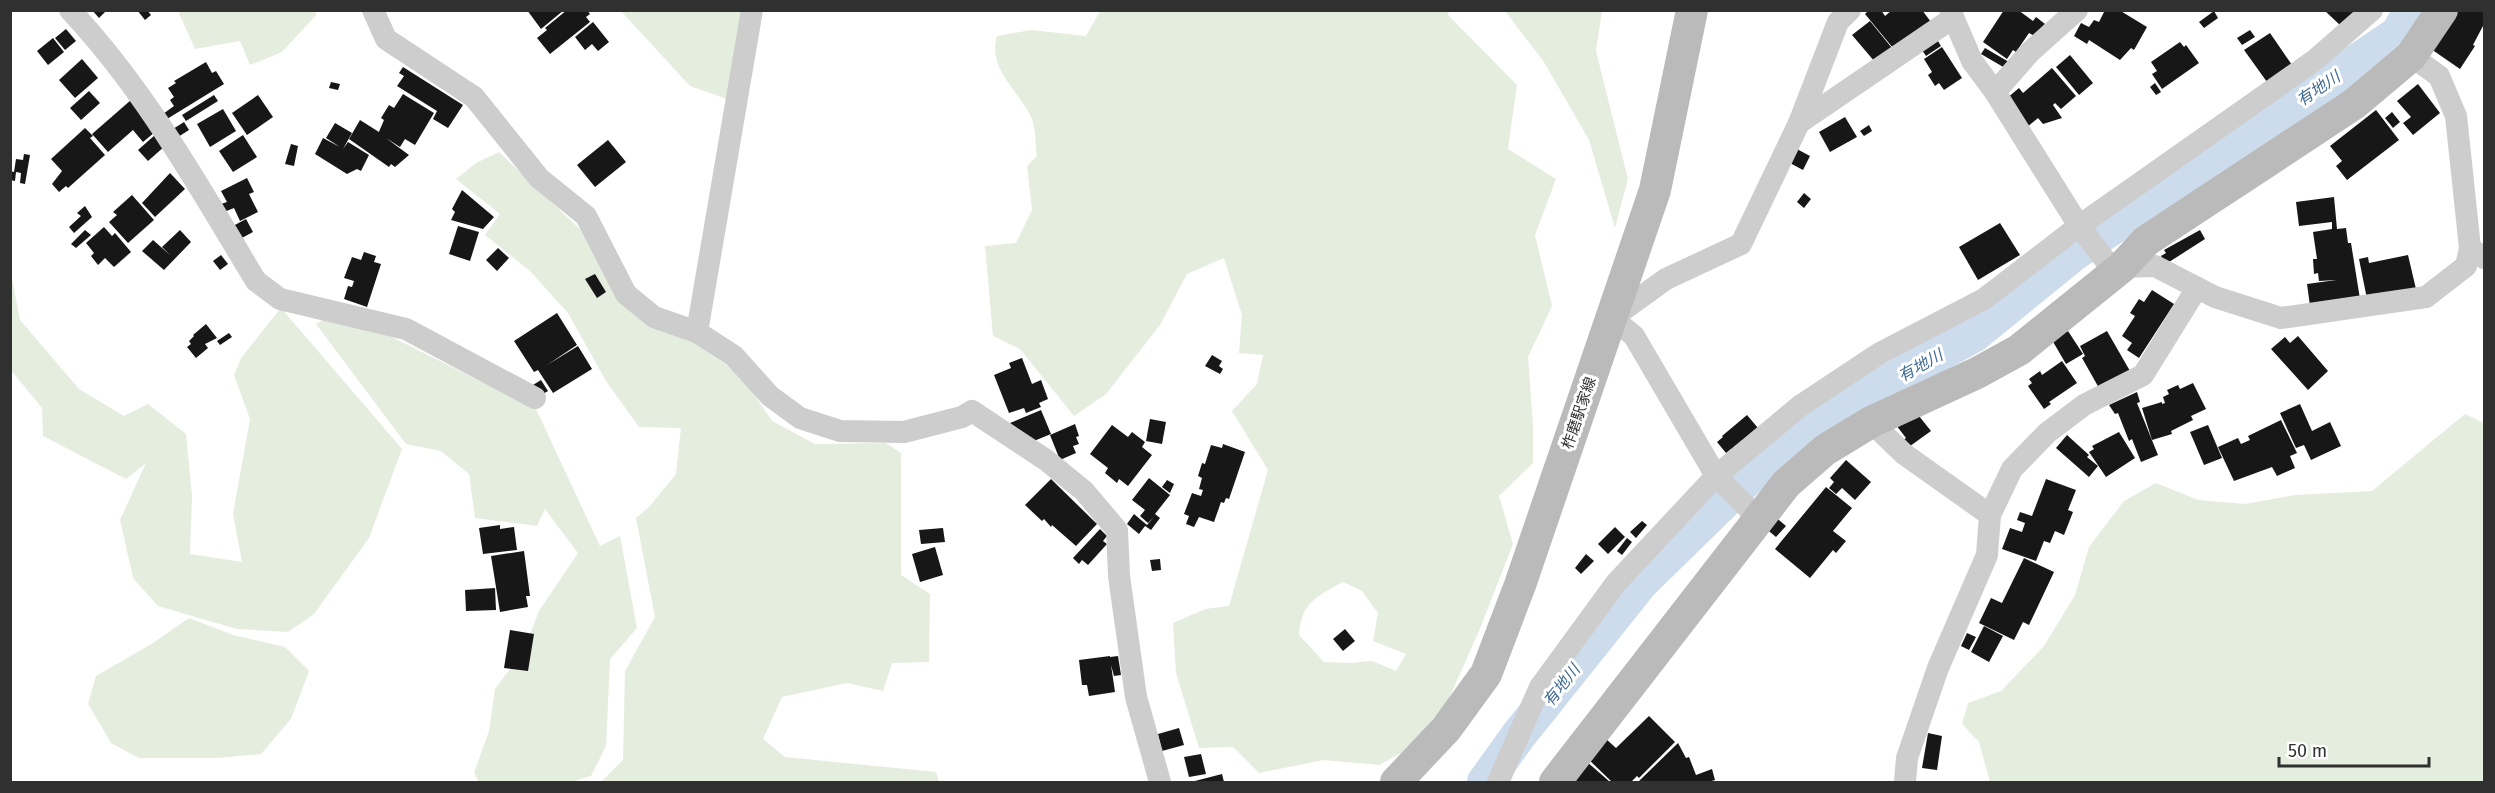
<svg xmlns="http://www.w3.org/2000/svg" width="2495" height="793" viewBox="0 0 2495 793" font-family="'Fira Sans','Noto Sans JP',sans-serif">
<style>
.green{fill:#e5eddf;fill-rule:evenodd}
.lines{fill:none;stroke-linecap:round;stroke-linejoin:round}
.river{stroke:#ccdcec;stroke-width:36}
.building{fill:#171717}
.street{stroke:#cdcdcd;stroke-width:22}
.secondary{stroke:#bababa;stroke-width:32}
.labels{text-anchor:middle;stroke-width:6;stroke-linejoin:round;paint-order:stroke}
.street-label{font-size:15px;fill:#303030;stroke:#fff}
.water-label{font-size:16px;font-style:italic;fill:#406a91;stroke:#fff}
</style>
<rect width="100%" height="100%" fill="#fff"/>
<g class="green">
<path d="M313,11L317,14L282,52L250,65L240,41L195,49L178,11Z"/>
<path d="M621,11H743L727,99L690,86Z"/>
<path d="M1100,11H1449L1448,15L1517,85L1508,149L1556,179L1535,235L1552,306L1528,357L1533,426V463L1499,496L1513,544L1479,631L1447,703L1405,751L1379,765L1324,760L1259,773L1233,747L1199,748L1176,673L1173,623L1205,609L1229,606L1268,470L1232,411L1257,384L1263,355L1239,353L1242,315L1224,258L1187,274L1160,325L1106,394L1074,416L1020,349L993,336L985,246L1016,243L1032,210L1027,166L1037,156C1035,145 1036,129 1032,119C1020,91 987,70 997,36L1031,30L1086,36ZM1343,582L1362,591L1378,613L1373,641L1406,654L1396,671L1372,661L1349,663L1324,662L1299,635C1301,603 1317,596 1343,582Z"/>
<path d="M1505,11H1602L1596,51L1628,179L1615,228L1589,140L1544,62Z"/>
<path d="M499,152L588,237L674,329L741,375L772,421L815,444L886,443L901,453V575L930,594L929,662L892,663L883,691L847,683L782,697L763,739L785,757L936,772L939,782H601L623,760L625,671L655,617L636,518L649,507L676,474L681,428L639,427L606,381L568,313L529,270L485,235L500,214L456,179L476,163Z"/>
<path d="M10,269L20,320L79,389L124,416L148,404L186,434L192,496L190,554L242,562L233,514L250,419L234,375L241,358L281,308L402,449L369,538L314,614L288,632L237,629L158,606L133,578L120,520L146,463L126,479L43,436L42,408L11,370Z"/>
<path d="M325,319L392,337L536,409L600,546L620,536L637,628L610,659L606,746L591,776L571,782H479L474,773L489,731L495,689L524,650L539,611L578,553L545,509L537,526L475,518L469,474L441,451L406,444L316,324Z"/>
<path d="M2465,414L2484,423V782H1990L1979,742L1962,724L1968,703L2001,691L2044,646L2075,595L2089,547L2124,501L2156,483L2198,500L2245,504L2295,495L2372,491Z"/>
<path d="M189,618L233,635L285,647L309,671L291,719L261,754L218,758H139L111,743L88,704L96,676L153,643Z"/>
</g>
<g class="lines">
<path class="river" d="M1485,782L1518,736L1641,582L1759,467L1813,423L1973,335L2074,253L2398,34L2412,10"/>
</g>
<g class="building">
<path d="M92,10H107L99,18Z"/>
<path d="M137,10H147L151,15L145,20Z"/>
<path d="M527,10H564L541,29Z"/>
<path d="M567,10H587L590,14L586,17L590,22L550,54L537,38L547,30L545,28Z"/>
<path d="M1869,10H1881L1885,16L1892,10H1922L1931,22L1893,48L1865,14Z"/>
<path d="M2004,10H2018L2033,21L2036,17L2045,24L2036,37L2029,33L2016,52L2013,50L2007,59L1983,42Z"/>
<path d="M2105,10H2119L2147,27L2134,50L2131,48L2120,60L2089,40L2087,44L2074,36L2081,23L2089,27L2094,20L2099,22Z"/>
<path d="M2324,10H2357L2341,26Z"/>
<path d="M2454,10H2484V24L2473,45L2475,46L2460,69L2431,49Z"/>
<path d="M2214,11L2218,18L2204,28L2199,22Z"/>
<path d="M1870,21L1896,53L1875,62L1852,35Z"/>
<path d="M593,22L609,42L598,51L592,44L585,50L575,37Z"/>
<path d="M66,29L76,41L65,50L55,38Z"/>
<path d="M2250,30L2255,37L2242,45L2237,38Z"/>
<path d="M2270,33L2292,65L2267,82L2244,50Z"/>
<path d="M53,38L64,52L48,65L37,51Z"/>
<path d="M1936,38L1941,46L1926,56L1920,47Z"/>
<path d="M2180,42L2184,47L2186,45L2199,63L2162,89L2152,74L2157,71L2151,62Z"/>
<path d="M1942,47L1962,78L1944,90L1939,83L1935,86L1928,75L1932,72L1924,59Z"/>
<path d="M1985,48L2009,62L2005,68L1981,54Z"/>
<path d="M2070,55L2093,83L2079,95L2056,67Z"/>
<path d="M82,59L98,78L75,98L59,80Z"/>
<path d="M206,62L212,73L216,71L224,84L167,119L163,114L174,106L170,100L174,97L168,88L176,83L174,81Z"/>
<path d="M403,67L463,105L448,128L433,119L437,111L397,86L404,76L399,73Z"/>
<path d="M2052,68L2076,96L2061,109L2055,103L2053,105L2062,118L2043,124L2038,118L2026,128L2006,99L2019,88L2023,93Z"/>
<path d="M331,82L340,84L338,90L329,88Z"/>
<path d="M2155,83L2161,92L2156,95L2150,87Z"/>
<path d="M2418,84L2440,113L2413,135L2403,123L2411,117L2397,101Z"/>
<path d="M89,91L100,103L81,120L70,108Z"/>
<path d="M403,94L434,113L415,145L405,139L400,147L386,138L409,155L395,167L391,164L389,167L349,139L360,120L379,132L378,134L384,120L381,118L389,105L394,108Z"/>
<path d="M214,95L218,101L186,121L182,115Z"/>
<path d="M258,95L273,117L247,135L232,113Z"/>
<path d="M131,100L155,132L143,142L133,130L108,152L92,134Z"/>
<path d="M223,109L236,131L210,147L197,124Z"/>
<path d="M2376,110L2399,140L2347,180L2336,166L2342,161L2330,146Z"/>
<path d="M2392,112L2400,122L2393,128L2385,118Z"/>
<path d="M1845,117L1857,137L1830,152L1819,132Z"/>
<path d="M184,122L189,130L178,137L173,129Z"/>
<path d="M335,123L352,133L343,149L348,142L369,155L361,171L357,169L347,174L315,154L323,138L340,147L326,138Z"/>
<path d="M1869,125L1872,131L1864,136L1860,131Z"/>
<path d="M85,128L93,136L90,138L105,155L68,188L66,186L59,192L52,184L62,171L51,159Z"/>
<path d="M155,135L165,146L148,161L138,150Z"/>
<path d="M243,135L257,157L233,172L219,151Z"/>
<path d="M608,140L626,162L595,187L577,165Z"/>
<path d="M291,144L298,146L294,166L285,164Z"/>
<path d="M1795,148L1810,156L1803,170L1788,162Z"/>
<path d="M24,154L30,155L25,184L20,183L21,173L16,172L15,181L10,180V171L14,172L16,159L23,160Z"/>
<path d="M170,173L185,189L155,217L142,203Z"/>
<path d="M247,178L254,192L249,194L258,212L240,221L234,208L224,212L221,204L227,202L221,191Z"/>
<path d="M462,190L494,217L483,229L451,220L455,212L452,209Z"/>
<path d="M1804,193L1811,199L1804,208L1797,202Z"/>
<path d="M132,195L154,220L128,243L109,222L117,215L113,212Z"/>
<path d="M2334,197L2337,229L2346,228L2348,243H2351L2360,299L2310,306L2307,284L2336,280L2319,281L2318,273L2314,274L2313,259H2317L2313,232L2332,229V222L2299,226L2296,202Z"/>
<path d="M85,206L92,217L74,233L69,227L81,216L77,213Z"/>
<path d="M246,219L253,232L240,239L233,226Z"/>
<path d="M2000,223L2020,255L1978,280L1959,247Z"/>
<path d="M458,226L479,232L470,261L449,254Z"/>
<path d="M104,227L112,236L115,233L131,252L114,267L105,258L98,265L91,256L94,253L86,243Z"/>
<path d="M85,230L91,235L76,248L71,244Z"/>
<path d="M180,230L191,242L164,270L142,251L153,240L170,255L162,247Z"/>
<path d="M2200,230L2205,239L2166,264L2161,256L2166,253L2164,250Z"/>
<path d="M498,248L509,258L497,271L486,260Z"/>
<path d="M364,252L376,256L374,262L381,264L367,307L344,299L348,286L352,287L354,281L344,278L352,257L361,260Z"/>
<path d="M221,255L228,264L220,270L213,261Z"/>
<path d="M2408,255L2416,289L2367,299L2359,259L2368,257L2369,263Z"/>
<path d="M595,274L606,292L597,298L585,279Z"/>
<path d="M2152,290L2174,304L2139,358L2127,350L2132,343L2122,336L2135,316L2130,313L2139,299L2144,302Z"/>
<path d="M557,313L577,345L547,365L578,346L592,369L553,393L538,370L534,372L514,341Z"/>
<path d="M206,324L217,338L205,344L208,348L196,358L187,347L191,344L189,341L194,336L193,335Z"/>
<path d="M2068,331L2083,354L2066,364L2052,340Z"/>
<path d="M2107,331L2130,371L2099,388L2082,358L2085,356L2080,346Z"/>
<path d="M229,333L232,337L220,345L217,341Z"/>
<path d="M2298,336L2328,371L2308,390L2271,349L2285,337L2290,343Z"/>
<path d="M1212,355L1222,361L1219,366L1223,369L1220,374L1205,366Z"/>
<path d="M1022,358L1032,384L1041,380L1048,399L1039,403L1041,407L1026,413L1024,408L1009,413L994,375L1011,368L1009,363Z"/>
<path d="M2062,361L2077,383L2049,402L2051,404L2044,409L2028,386L2032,383L2029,379L2040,371L2042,375Z"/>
<path d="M541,380L548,391L531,401L525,390Z"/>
<path d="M2193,383L2206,409L2191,416L2193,420L2171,431L2172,434L2152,440L2142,408L2162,402V404L2165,403L2163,397L2169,394L2167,390L2178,385L2180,389Z"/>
<path d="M2137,392L2140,402L2137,403L2158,455L2141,462L2132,439L2129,441L2118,413L2115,414L2109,405Z"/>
<path d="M2300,404L2312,431L2330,422L2341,446L2311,460L2304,445L2296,448L2280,413Z"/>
<path d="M1041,410L1051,434L1029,443L1010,423Z"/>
<path d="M1915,411L1931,431L1906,449L1900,442L1906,438L1896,425Z"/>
<path d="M1747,415L1758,428L1726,453L1717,442L1723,437L1722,436Z"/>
<path d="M1150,419L1166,422L1162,444L1146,441Z"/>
<path d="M2281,420L2297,453L2290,456L2295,468L2277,476L2272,467L2234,481L2218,447L2238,438L2241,444L2250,440L2248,436Z"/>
<path d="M1075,424L1079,436L1076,437L1079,444L1073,446L1076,453L1060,460L1050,435Z"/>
<path d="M1112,425L1128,437L1132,432L1145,442L1142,447L1152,455L1128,486L1119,479L1117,483L1105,473L1108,468L1090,454Z"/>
<path d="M2208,425L2222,458L2204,465L2190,432Z"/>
<path d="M2119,432L2135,458L2106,477L2089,452L2094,449L2092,446Z"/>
<path d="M2067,435L2089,455L2087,457L2098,466L2089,477L2056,448Z"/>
<path d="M1223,444L1245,452L1229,499L1226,498L1224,503L1221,502L1214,522L1199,517L1194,527L1186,524L1189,516L1184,514L1192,493L1201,496L1203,490L1199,489L1202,478L1198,476L1202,463L1205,464L1211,445L1222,448Z"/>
<path d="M1846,460L1871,482L1855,500L1842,488L1836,494L1829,488L1834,482L1830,478Z"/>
<path d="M1149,478L1170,495L1155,514L1160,518L1151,530L1145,526L1139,534L1127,524L1134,514L1147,525L1154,517L1148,523L1140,516L1145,510L1132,500Z"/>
<path d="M1051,479L1097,524L1076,546L1052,525L1051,527L1044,519L1042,521L1025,505Z"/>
<path d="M2046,479L2076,490L2068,510L2073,512L2064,535L2055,531L2050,543L2044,541L2036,561L2002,549L2010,528L2022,532L2025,523L2017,520L2020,512L2032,516Z"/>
<path d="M1167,480L1174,484L1170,493L1162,487Z"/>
<path d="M1826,487L1852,508L1833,531L1846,541L1836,553L1833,550L1810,578L1775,549Z"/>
<path d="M1773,515L1786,526L1776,537L1764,527Z"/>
<path d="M1642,521L1647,525L1636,538L1630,532Z"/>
<path d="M500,525V529L514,527L517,550L483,554L479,528Z"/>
<path d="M1615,527L1625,537L1608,554L1598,544Z"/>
<path d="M943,528L945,542L921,544L919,530Z"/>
<path d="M1100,529L1107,536L1103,541L1107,544L1088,565L1082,560L1079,564L1073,558Z"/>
<path d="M1627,538L1632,542L1622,555L1617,551Z"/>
<path d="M935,547L943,575L920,582L912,554Z"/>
<path d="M524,551L530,596H526L528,607L500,612L491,556Z"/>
<path d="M1586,554L1594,561L1581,574L1575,568Z"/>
<path d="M2024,558L2054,572L2029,625L2023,622L2014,640L1979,623L1991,598L2002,603Z"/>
<path d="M1160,559L1161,570L1152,571L1150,560Z"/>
<path d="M495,588L496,610L466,611L465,590Z"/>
<path d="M1984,626L2003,636L1989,662L1971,652Z"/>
<path d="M1345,629L1355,641L1343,651L1333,639Z"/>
<path d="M510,630L534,634L528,671L504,668Z"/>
<path d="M1967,633L1976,637L1969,650L1961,646Z"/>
<path d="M1110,656V657L1118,656L1121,675L1114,676L1111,665L1115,692L1089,696L1087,685H1082L1079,660Z"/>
<path d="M1649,716L1675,742L1639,778L1637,776L1631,782H1612L1586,757L1606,739L1616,748Z"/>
<path d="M1179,728L1184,745L1162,751L1158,734Z"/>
<path d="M1928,733L1942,736L1937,770L1922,768Z"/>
<path d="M1678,743L1686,758L1689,757L1696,775L1712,769L1715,780L1708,782H1638Z"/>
<path d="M1201,754L1206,774L1189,777L1184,757Z"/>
<path d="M1586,761L1610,782H1578L1572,777Z"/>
<path d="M1222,774L1224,782H1191Z"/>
</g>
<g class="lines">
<g class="street">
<path d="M70,10C146,91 199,187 256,281L280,299L406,329L535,398"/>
<path d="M373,10L386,39L474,97L539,178L586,216L626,294L654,317L697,332L734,356L770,396L800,418L840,431L904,432L962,417L972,411L1046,460L1084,491L1117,530L1119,576L1136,697L1160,782"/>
<path d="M1950,10L1972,61L1995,92L2079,226L2106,261L2122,267L2155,266L2215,297L2281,318L2426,297L2466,266L2470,248"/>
<path d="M2411,56L2439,76L2456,116L2470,248L2484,258"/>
<path d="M1995,92L2030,52L2077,10"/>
<path d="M1799,123L1953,18"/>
<path d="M697,332L752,10"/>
<path d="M1871,422L1904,454L1990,515"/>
<path d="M1758,518L1716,476L1634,336L1612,318L1666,279L1741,244L1799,123L1838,22L1850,10"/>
<path d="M1498,782L1540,687L1616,583L1716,476L1800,406L1880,353L1984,299L2079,226L2315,60L2372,10"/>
<path d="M1905,782L1907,758L1938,668L1987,555L1990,515L2012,469L2047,433L2084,405L2143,375L2197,288"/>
</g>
<g class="secondary">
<path d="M1396,782L1446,729L1486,674L1520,585L1655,190L1692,10"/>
<path d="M1555,782L1786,484L1825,450L1871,422L1977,373L2019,350L2122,267L2146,241L2354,104L2411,56L2442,10"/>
</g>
</g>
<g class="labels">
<g class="street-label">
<text transform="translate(1579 413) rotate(-71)" y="5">柞磨駅家線</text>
</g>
<g class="water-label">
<text transform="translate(2318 88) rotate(-34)" y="6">有地川</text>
<text transform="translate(1920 365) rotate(-29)" y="6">有地川</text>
<text transform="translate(1561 685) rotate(-52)" y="6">有地川</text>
</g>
</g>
<rect width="2495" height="793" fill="none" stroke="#303030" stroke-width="24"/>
<path d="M2279 757v9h150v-9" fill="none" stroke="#303030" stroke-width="3"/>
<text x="2288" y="757" font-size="18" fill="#303030" stroke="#ffffff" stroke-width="4.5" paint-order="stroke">50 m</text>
</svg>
